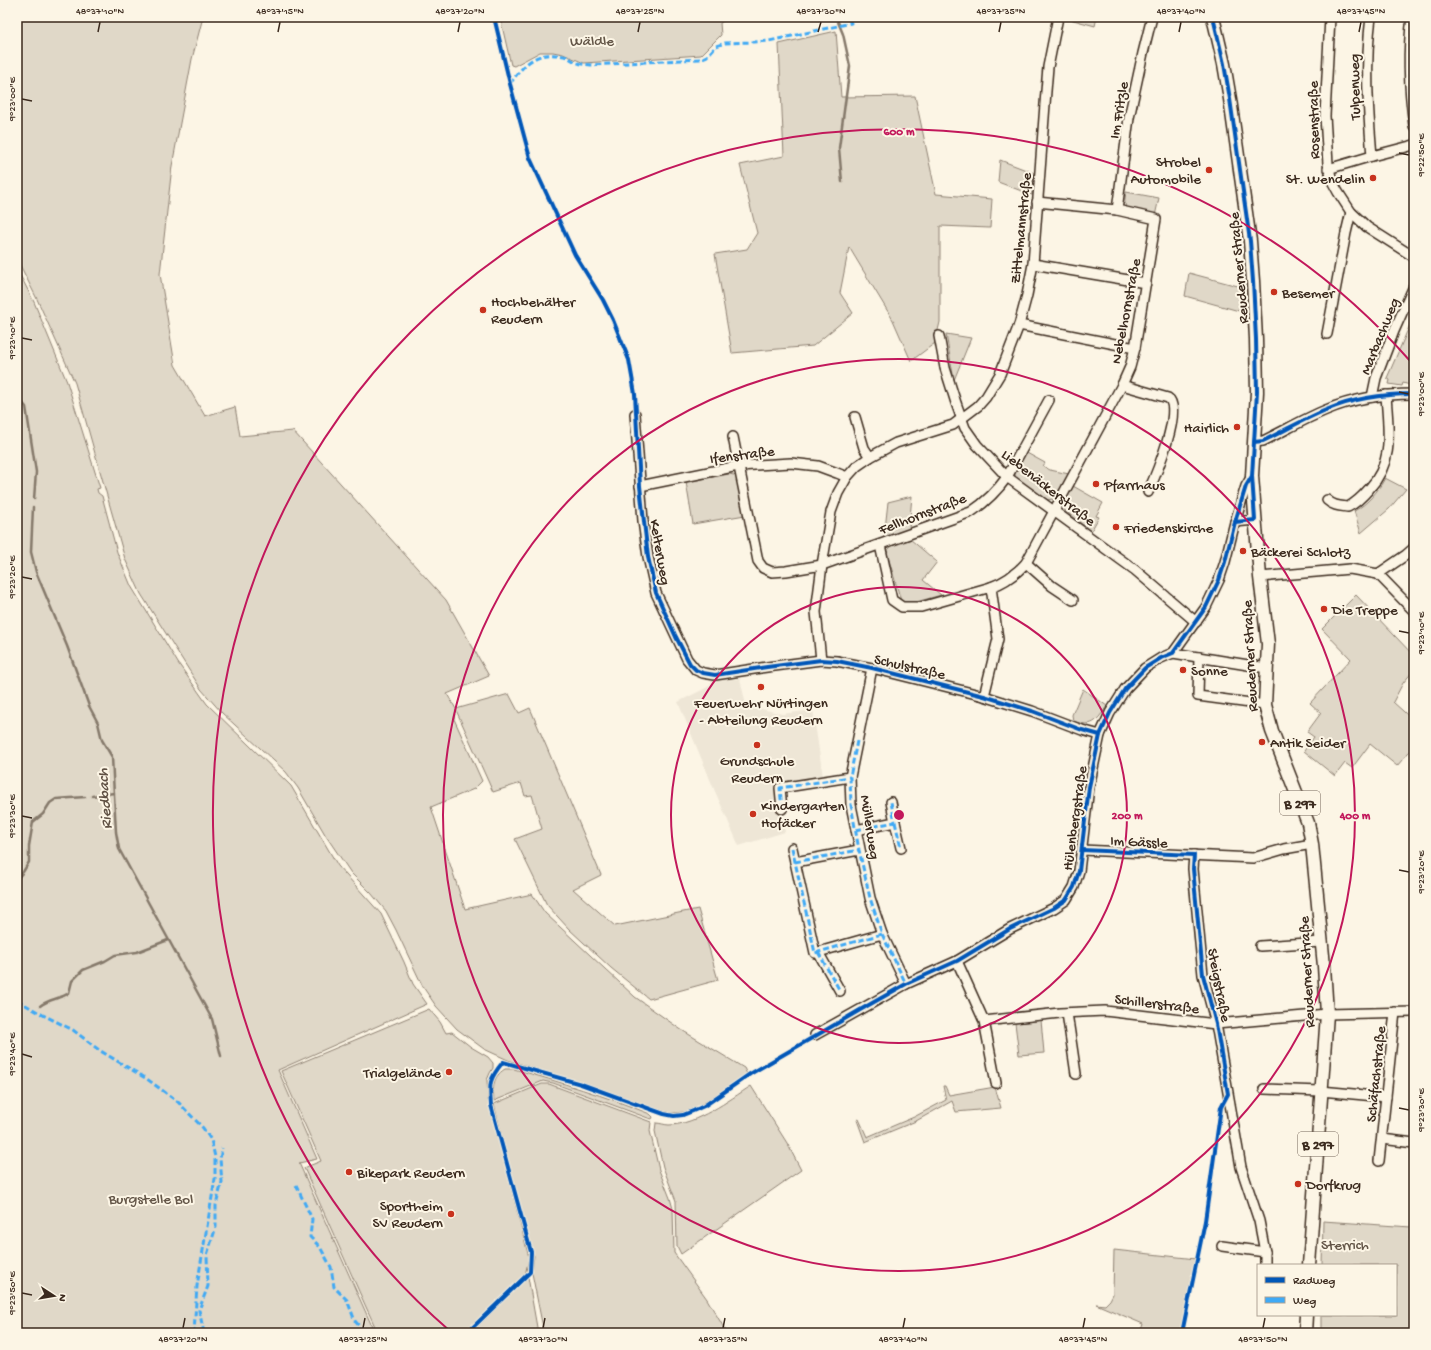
<svg xmlns="http://www.w3.org/2000/svg" width="1431" height="1350" viewBox="0 0 1431 1350" font-family="'Gochi Hand',sans-serif">
<style>
.built{fill:#eee6d6}
.green{fill:#e0d8c8;stroke:#8e8173}
.lines{fill:none;stroke-linecap:round;stroke-linejoin:round}
.stream{stroke:#85796b;stroke-width:2.5}
.minor-casing{stroke:#3b2a1e;stroke-width:12}
.major-casing{stroke:#3b2a1e;stroke-width:15}
.minor{stroke:#fcf5e5;stroke-width:9}
.major{stroke:#fcf5e5;stroke-width:12}
.quiet{stroke:#3fa9f5;stroke-width:3;stroke-dasharray:6 3;stroke-linecap:butt}
.cycleway-casing{stroke:#fcf5e5;stroke-width:6}
.cycleway{stroke:#0057b8;stroke-width:4}
.ticks{fill:none;stroke:#3b2a1e;stroke-width:1.5}
.ring{fill:none;stroke:#c2185b;stroke-width:2}
.poi-dot{fill:#c8321e;stroke:#fcf5e5;stroke-width:1.5}
.labels{text-anchor:middle;stroke-width:4;stroke-linejoin:round;paint-order:stroke}
.shield{fill:#fcf5e5;stroke:#75675a;stroke-width:1}
.shield-label{font-size:14px;font-weight:bold;fill:#3b2a1e}
.park-label{font-size:15px;fill:#645648;stroke:#fcf5e5}
.street-label{font-size:15px;fill:#3b2a1e;stroke:#fcf5e5}
.poi-label{font-size:15px;fill:#3b2a1e;stroke:#fcf5e5;text-anchor:start}
.water-label{font-size:16px;font-style:italic;fill:#605144;stroke:#fcf5e5}
.centre{fill:#c2185b;stroke:#fcf5e5;stroke-width:2}
.ring-label{font-size:12px;text-anchor:middle;font-weight:bold;fill:#c2185b;stroke:#fcf5e5;stroke-width:4;stroke-linejoin:round;paint-order:stroke}
.neatline{fill:none;stroke:#3b2a1e;stroke-width:1.5}
.ticks-label{font-size:10px;text-anchor:middle;fill:#3b2a1e}
</style>
<rect width="100%" height="100%" fill="#fcf5e5"/>
<filter id="ink" filterUnits="userSpaceOnUse"><feTurbulence type="fractalNoise" baseFrequency=".025" numOctaves="2"/><feDisplacementMap in="SourceGraphic" scale="8" xChannelSelector="R" yChannelSelector="G"/><feConvolveMatrix kernelMatrix="1 2 1 2 8 2 1 2 1" color-interpolation-filters="sRGB"/></filter>
<g filter="url(#ink)">
<path class="built" d="M714,679H740L746,705L782,714L813,710L823,777L788,781L776,785L785,832L739,846L714,789L678,702L708,687Z"/>
<g class="green">
<path d="M17,17H203L192,59L172,166L160,274L175,365L205,416L235,407L240,436L293,431L446,600L489,676L447,694L456,709L509,694L519,713L530,708L601,875L573,889L615,926L698,909L718,980L649,999L611,968L569,929L547,905L515,839L542,829L532,795L525,796L521,783L493,792L456,710L454,719L482,781L474,789L431,807L465,909L532,894L545,913L635,997L680,1029L744,1068L747,1074L699,1106L684,1112L672,1113L657,1110L588,1085L508,1060L484,1049L457,1029L436,1006L423,987L396,930L386,911L371,893L351,873L326,836L298,788L286,772L222,713L201,689L141,594L125,559L75,383L37,299L17,259Z"/>
<path d="M500,17H730L720,23L721,35L701,55L584,63L563,54L553,52H540L514,66L511,65Z"/>
<path d="M1066,17H1097L1095,26L1066,18Z"/>
<path d="M836,31L841,97L915,96L936,194L992,199L990,228L940,226V322L935,343L911,361L893,320L849,247L840,293L853,313L813,346L732,353L715,254L747,249L757,233L740,165L784,156L779,44Z"/>
<path d="M1000,160L1034,173L1032,195L998,182Z"/>
<path d="M1126,192L1159,198L1155,216L1129,210C1123,205 1125,199 1126,192Z"/>
<path d="M17,269L34,302L67,382L100,488L97,489L98,493L102,496L117,552L131,586L178,663L207,704L291,786L338,866L381,914L404,962L413,984L427,1004L278,1070L317,1159L299,1163L375,1333H17Z"/>
<path d="M1189,273L1249,289L1250,314L1185,296Z"/>
<path d="M1414,301V384L1411,382L1410,385L1403,383L1402,386L1389,384L1390,380L1387,378L1412,320L1411,319L1414,312L1410,311Z"/>
<path d="M946,334L971,338L954,380Z"/>
<path d="M1025,452L1045,463L1043,466L1050,470L1069,474L1054,499L1046,500L1016,478C1012,470 1021,460 1025,452Z"/>
<path d="M729,474L734,475L737,478L745,515L693,524L686,482Z"/>
<path d="M1385,478L1406,489L1389,509L1361,533L1354,511C1368,504 1378,491 1385,478Z"/>
<path d="M1073,486L1103,503L1096,516L1099,517L1091,531L1065,511C1061,503 1069,493 1073,486Z"/>
<path d="M912,496L909,529L884,538L888,502Z"/>
<path d="M910,539L937,562L923,580L941,595L909,604L901,601L887,553C889,544 902,542 910,539Z"/>
<path d="M1356,595L1414,656V670L1403,683L1393,702L1414,721V746L1397,766L1370,744L1352,768L1345,763L1335,776L1304,751L1314,737L1307,732L1321,713L1310,703L1351,659L1322,629Z"/>
<path d="M1083,689L1107,706C1096,722 1093,728 1073,721L1072,715Z"/>
<path d="M429,1009L440,1022L446,1033L452,1032L471,1047L488,1057L493,1063V1068L490,1073L487,1080L488,1100L499,1140L529,1258L525,1275L464,1333H378L366,1307L304,1168L321,1161L281,1071Z"/>
<path d="M1041,1020L1044,1053L1019,1055L1015,1023Z"/>
<path d="M505,1069H514C560,1082 605,1096 650,1114L653,1117L652,1119L648,1118L553,1083L543,1081L494,1101C493,1088 492,1077 505,1069Z"/>
<path d="M542,1084H549L651,1122L650,1131L659,1170L670,1198L673,1209L674,1253L707,1299L727,1333H544L532,1273L534,1256L519,1206L494,1104Z"/>
<path d="M751,1086L787,1143L801,1170L681,1254L677,1246L676,1201L663,1167L655,1131L656,1123C660,1123 665,1125 669,1125C696,1125 729,1100 751,1086Z"/>
<path d="M943,1086H945L949,1095L995,1087L1001,1108L956,1112L952,1101L916,1121L865,1142L857,1120L859,1119L867,1137L914,1117L946,1100Z"/>
<path d="M1414,1199V1333H1321V1315H1396V1265H1322L1323,1221L1411,1227Z"/>
<path d="M1114,1250L1196,1259L1180,1333H1140L1143,1324L1096,1304L1105,1305L1110,1300L1113,1294Z"/>
<path d="M528,1277L538,1333H471Z"/>
</g>
<g class="lines">
<g class="stream">
<path d="M836,17L843,34L850,66L839,148L842,182"/>
<path d="M17,396L26,407L36,472L34,499"/>
<path d="M33,507L31,552L36,572L67,646L89,706L98,723L102,740L112,757L116,832L119,849L212,1019L221,1056"/>
<path d="M92,796L114,793"/>
<path d="M17,879L23,872L29,862V846L33,822L43,814L50,803L56,799L85,797"/>
<path d="M40,1006C48,999 60,999 69,993L72,981L83,970L105,961L115,955L137,952L168,940"/>
</g>
<g class="minor-casing">
<g id="minor">
<path d="M1330,17L1325,116L1328,164L1332,181L1338,192L1351,212L1367,227L1414,257"/>
<path d="M1371,17C1365,63 1368,109 1372,156"/>
<path d="M1412,17C1407,54 1409,89 1414,126"/>
<path d="M1328,169L1372,156L1414,145"/>
<path d="M1117,210L1129,118L1143,53L1152,17"/>
<path d="M1033,264L1146,283"/>
<path d="M1019,325L1135,348"/>
<path d="M1327,334L1346,233L1351,212"/>
<path d="M939,336L945,368L956,403L965,428L977,445L1007,477L1135,570L1196,622"/>
<path d="M1122,385L1168,398C1184,408 1155,477 1148,492"/>
<path d="M1372,397L1376,378L1394,331L1414,286"/>
<path d="M635,414L643,521L648,557L656,593L687,659L696,670L703,673L715,675L767,667L821,660L837,661L872,668L984,696L1032,711L1082,730L1100,735"/>
<path d="M855,417L864,448L870,457"/>
<path d="M733,437L758,561L763,568L772,572L786,571L822,565L971,512C986,502 997,491 1007,477L1049,400"/>
<path d="M1254,442L1263,441C1284,431 1304,419 1326,410C1354,398 1384,394 1414,394"/>
<path d="M640,486L738,466L791,463L818,466L837,473L847,477"/>
<path d="M1327,500C1333,506 1340,506 1348,507C1356,503 1363,496 1369,489C1395,461 1388,430 1386,395"/>
<path d="M1235,522L1255,520"/>
<path d="M880,545L892,600L902,607H921L991,587C1005,582 1016,574 1026,563L1122,385L1130,367L1135,348L1156,219L1117,210L1037,202"/>
<path d="M1026,563L1052,586L1073,600"/>
<path d="M1378,574L1406,555L1414,548"/>
<path d="M1260,577L1350,569L1378,574L1414,611"/>
<path d="M1173,653L1267,668"/>
<path d="M1199,657L1198,696L1265,705"/>
<path d="M821,660L816,612L822,565L831,512L838,493L847,477L857,466L870,457L896,443L953,425L978,406L986,397L1000,374L1019,325L1027,295L1033,264L1046,91L1048,67L1058,17"/>
<path d="M872,668L850,777L851,805L870,898L882,934L906,984"/>
<path d="M984,696L998,639L991,587"/>
<path d="M782,809L780,788L850,777"/>
<path d="M895,822L901,848"/>
<path d="M856,830L895,822L891,802"/>
<path d="M792,848L815,953L882,934"/>
<path d="M1082,850L1253,858L1284,849L1312,844"/>
<path d="M1194,855L1193,869L1203,975L1216,1024L1241,1167L1259,1221L1265,1252V1265"/>
<path d="M795,862L859,850"/>
<path d="M1260,946L1321,942"/>
<path d="M818,952L840,991"/>
<path d="M957,961L984,1021L996,1083"/>
<path d="M1067,1013L1076,1074"/>
<path d="M984,1021L1060,1013L1105,1011L1216,1024L1327,1014L1414,1012"/>
<path d="M815,1035L906,984L957,961L1010,929L1054,908L1066,900L1074,887L1079,871L1089,787L1100,735L1110,713L1125,689L1145,668L1161,658L1173,653L1206,607L1219,580L1225,562L1235,522L1246,486L1252,476"/>
<path d="M1264,1089L1321,1091L1386,1097"/>
<path d="M1382,1139L1414,1143"/>
<path d="M1379,1161L1395,1012"/>
<path d="M1222,1246L1265,1252"/>
</g>
</g>
<g class="major-casing">
<g id="major">
<path d="M1213,17L1224,64L1230,99L1250,241L1253,281L1256,339L1257,392L1252,476L1260,577L1268,644L1265,705L1272,731L1308,823L1312,844L1324,966L1327,1014L1309,1265"/>
<path d="M1305,1333L1306,1315"/>
</g>
</g>
<use href="#minor" class="minor"/>
<use href="#major" class="major"/>
<g class="quiet">
<path d="M510,84C525,62 538,49 567,57C571,59 574,62 578,63C582,65 587,64 591,65L700,59L707,56L716,46L725,43L753,42L769,41L851,23L848,17"/>
<path d="M857,741L850,777L851,805L859,850L870,898L882,934L906,984"/>
<path d="M782,809L780,788L850,777"/>
<path d="M895,822L901,848"/>
<path d="M856,830L895,822L891,802"/>
<path d="M792,848L815,953L882,934"/>
<path d="M795,862L859,850"/>
<path d="M818,952L840,991"/>
<path d="M17,1000L43,1015L73,1030L99,1050L147,1079L178,1102L203,1128L211,1140L215,1157V1179L197,1286L194,1333"/>
<path d="M296,1185L312,1219L310,1237L320,1247L331,1267L334,1287L347,1300L355,1321L365,1333"/>
<path d="M204,1333L199,1310L208,1286L207,1255L216,1227V1205L222,1182L220,1159L222,1148"/>
</g>
<g class="cycleway-casing">
<g id="cycleway">
<path d="M494,17L510,84L530,158L575,255L603,300L613,320L629,360L635,394L640,486L648,557L656,593L676,637L690,664L696,670L703,673L715,675L767,667L821,660L837,661L872,668L984,696L1032,711L1082,730L1100,735"/>
<path d="M1213,17L1224,64L1230,99L1250,241L1253,281L1256,339L1257,392L1252,476L1255,520L1235,522"/>
<path d="M1254,442L1263,441C1284,431 1304,419 1326,410C1354,398 1384,394 1414,394"/>
<path d="M1082,850L1194,855L1193,869L1203,975L1216,1024L1228,1094L1221,1107L1205,1221L1182,1333"/>
<path d="M467,1333L530,1272L531,1252L491,1105C489,1083 489,1079 503,1062L581,1084L664,1114L674,1116L683,1115L693,1111L704,1106L750,1074L867,1006L906,984L957,961L1010,929L1054,908L1066,900L1074,887L1079,871L1089,787L1100,735L1110,713L1125,689L1145,668L1161,658L1173,653L1206,607L1219,580L1225,562L1235,522L1246,486L1252,476"/>
</g>
</g>
<use href="#cycleway" class="cycleway"/>
</g>
</g>
<path class="ticks" d="M98,32L100,22M278,32L280,22M458,32L460,22M638,32L640,22M818,32L821,22M999,32L1001,22M1179,32L1181,22M1359,32L1361,22M22,99L32,101M1399,153L1409,155M22,338L32,340M1399,392L1409,394M22,577L32,579M1399,631L1409,633M22,816L32,818M1399,870L1409,872M22,1054L32,1057M1399,1108L1409,1110M22,1293L32,1295M183,1328L185,1318M363,1328L365,1318M543,1328L545,1318M723,1328L725,1318M903,1328L905,1318M1083,1328L1085,1318M1263,1328L1265,1318"/>
<g class="ring">
<circle cx="899" cy="815" r="228"/>
<circle cx="899" cy="815" r="456"/>
<path d="M450 1331A684 684 0 1 1 1411 362"/>
</g>
<g class="poi-dot">
<circle cx="1209" cy="170" r="4"/>
<circle cx="1373" cy="178" r="4"/>
<circle cx="1274" cy="292" r="4"/>
<circle cx="483" cy="310" r="4"/>
<circle cx="1237" cy="427" r="4"/>
<circle cx="1096" cy="484" r="4"/>
<circle cx="1116" cy="527" r="4"/>
<circle cx="1243" cy="551" r="4"/>
<circle cx="1324" cy="609" r="4"/>
<circle cx="1183" cy="670" r="4"/>
<circle cx="761" cy="687" r="4"/>
<circle cx="1262" cy="742" r="4"/>
<circle cx="757" cy="745" r="4"/>
<circle cx="753" cy="814" r="4"/>
<circle cx="449" cy="1072" r="4"/>
<circle cx="349" cy="1172" r="4"/>
<circle cx="1298" cy="1184" r="4"/>
<circle cx="451" cy="1214" r="4"/>
</g>
<g class="labels">
<g class="shield">
<rect x="1280" y="791" width="40" height="24" rx="3"/>
<rect x="1298" y="1132" width="40" height="24" rx="3"/>
</g>
<g class="shield-label">
<text x="1300" y="808">B 297</text>
<text x="1318" y="1149">B 297</text>
</g>
<g class="park-label">
<text x="592" y="45">Wäldle</text>
<text x="151" y="1203">Burgstelle Bol</text>
<text x="1345" y="1249">Sterrich</text>
</g>
<g class="street-label">
<text transform="translate(1354 87) rotate(-91)" y="5">Tulpenweg</text>
<text transform="translate(1118 110) rotate(-80)" y="5">Im Fritzle</text>
<text transform="translate(1313 120) rotate(-91)" y="5">Rosenstraße</text>
<text transform="translate(1020 228) rotate(-84)" y="5">Zittelmannstraße</text>
<text transform="translate(1238 268) rotate(-95)" y="5">Reuderner Straße</text>
<text transform="translate(1125 311) rotate(-79)" y="5">Nebelhornstraße</text>
<text transform="translate(1379 336) rotate(-68)" y="5">Marbachweg</text>
<text transform="translate(742 454) rotate(-7)" y="5">Ifenstraße</text>
<text transform="translate(1049 487) rotate(38)" y="5">Liebenäckerstraße</text>
<text transform="translate(922 513) rotate(-21)" y="5">Fellhornstraße</text>
<text transform="translate(661 552) rotate(80)" y="5">Kelterweg</text>
<text transform="translate(1249 656) rotate(-93)" y="5">Reuderner Straße</text>
<text transform="translate(910 666) rotate(13)" y="5">Schulstraße</text>
<text transform="translate(1074 818) rotate(-82)" y="5">Hülenbergstraße</text>
<text transform="translate(871 827) rotate(81)" y="5">Müllerweg</text>
<text transform="translate(1139 841) rotate(3)" y="5">Im Gässle</text>
<text transform="translate(1306 972) rotate(-93)" y="5">Reuderner Straße</text>
<text transform="translate(1220 985) rotate(79)" y="5">Steigstraße</text>
<text transform="translate(1157 1003) rotate(7)" y="5">Schillerstraße</text>
<text transform="translate(1375 1074) rotate(-84)" y="5">Schäfachstraße</text>
</g>
<g class="poi-label">
<text x="1201" y="166" text-anchor="end">Strobel<tspan x="1201" dy="17">Automobile</tspan></text>
<text x="1365" y="183" text-anchor="end">St. Wendelin</text>
<text x="1282" y="297">Besemer</text>
<text x="491" y="306">Hochbehälter<tspan x="491" dy="17">Reudern</tspan></text>
<text x="1229" y="432" text-anchor="end">Hairlich</text>
<text x="1104" y="489">Pfarrhaus</text>
<text x="1124" y="532">Friedenskirche</text>
<text x="1251" y="556">Bäckerei Schlotz</text>
<text x="1332" y="614">Die Treppe</text>
<text x="1191" y="675">Sonne</text>
<text x="761" y="707" text-anchor="middle">Feuerwehr Nürtingen<tspan x="761" dy="17">- Abteilung Reudern</tspan></text>
<text x="1270" y="747">Antik Seider</text>
<text x="757" y="765" text-anchor="middle">Grundschule<tspan x="757" dy="17">Reudern</tspan></text>
<text x="761" y="810">Kindergarten<tspan x="761" dy="17">Hofäcker</tspan></text>
<text x="441" y="1077" text-anchor="end">Trialgelände</text>
<text x="357" y="1177">Bikepark Reudern</text>
<text x="1306" y="1189">Dorfkrug</text>
<text x="443" y="1210" text-anchor="end">Sportheim<tspan x="443" dy="17">SV Reudern</tspan></text>
</g>
<g class="water-label">
<text transform="translate(103 799) rotate(-94)" y="6">Riedbach</text>
</g>
</g>
<circle cx="899" cy="815" r="6" class="centre"/>
<g class="ring-label">
<text x="899" y="135">600 m</text>
<text x="1127" y="819">200 m</text>
<text x="1355" y="819">400 m</text>
</g>
<rect width="1431" height="1350" fill="none" stroke="#fcf5e5" stroke-width="44"/>
<rect x="1257" y="1264" width="140" height="52" fill="#fcf5e5" stroke="#afa495"/>
<rect x="1265" y="1277" width="20" height="6" fill="#0057b8" stroke="#afa495"/>
<text x="1293" y="1284" font-size="12" fill="#3b2a1e">Radweg</text>
<rect x="1265" y="1297" width="20" height="6" fill="#3fa9f5" stroke="#afa495"/>
<text x="1293" y="1304" font-size="12" fill="#3b2a1e">Weg</text>
<g transform="translate(54 1296) rotate(102)" stroke="#fcf5e5" stroke-width="3" paint-order="stroke">
<path d="M0-3L7 15L0 10L-7 15Z" fill="#3b2a1e"/>
<text y="-6" font-size="11" font-weight="bold" text-anchor="middle" fill="#3b2a1e">N</text>
</g>
<rect x="22" y="22" width="1387" height="1306" class="neatline"/>
<g class="ticks-label">
<text x="100" y="14">48°37'10"N</text>
<text x="280" y="14">48°37'15"N</text>
<text x="460" y="14">48°37'20"N</text>
<text x="640" y="14">48°37'25"N</text>
<text x="821" y="14">48°37'30"N</text>
<text x="1001" y="14">48°37'35"N</text>
<text x="1181" y="14">48°37'40"N</text>
<text x="1361" y="14">48°37'45"N</text>
<text transform="translate(11 99) rotate(-90)" y="4">9°23'00"E</text>
<text transform="translate(1420 155) rotate(-90)" y="4">9°22'50"E</text>
<text transform="translate(11 338) rotate(-90)" y="4">9°23'10"E</text>
<text transform="translate(1420 394) rotate(-90)" y="4">9°23'00"E</text>
<text transform="translate(11 577) rotate(-90)" y="4">9°23'20"E</text>
<text transform="translate(1420 633) rotate(-90)" y="4">9°23'10"E</text>
<text transform="translate(11 816) rotate(-90)" y="4">9°23'30"E</text>
<text transform="translate(1420 872) rotate(-90)" y="4">9°23'20"E</text>
<text transform="translate(11 1054) rotate(-90)" y="4">9°23'40"E</text>
<text transform="translate(1420 1110) rotate(-90)" y="4">9°23'30"E</text>
<text transform="translate(11 1293) rotate(-90)" y="4">9°23'50"E</text>
<text x="183" y="1342">48°37'20"N</text>
<text x="363" y="1342">48°37'25"N</text>
<text x="543" y="1342">48°37'30"N</text>
<text x="723" y="1342">48°37'35"N</text>
<text x="903" y="1342">48°37'40"N</text>
<text x="1083" y="1342">48°37'45"N</text>
<text x="1263" y="1342">48°37'50"N</text>
</g>
</svg>
